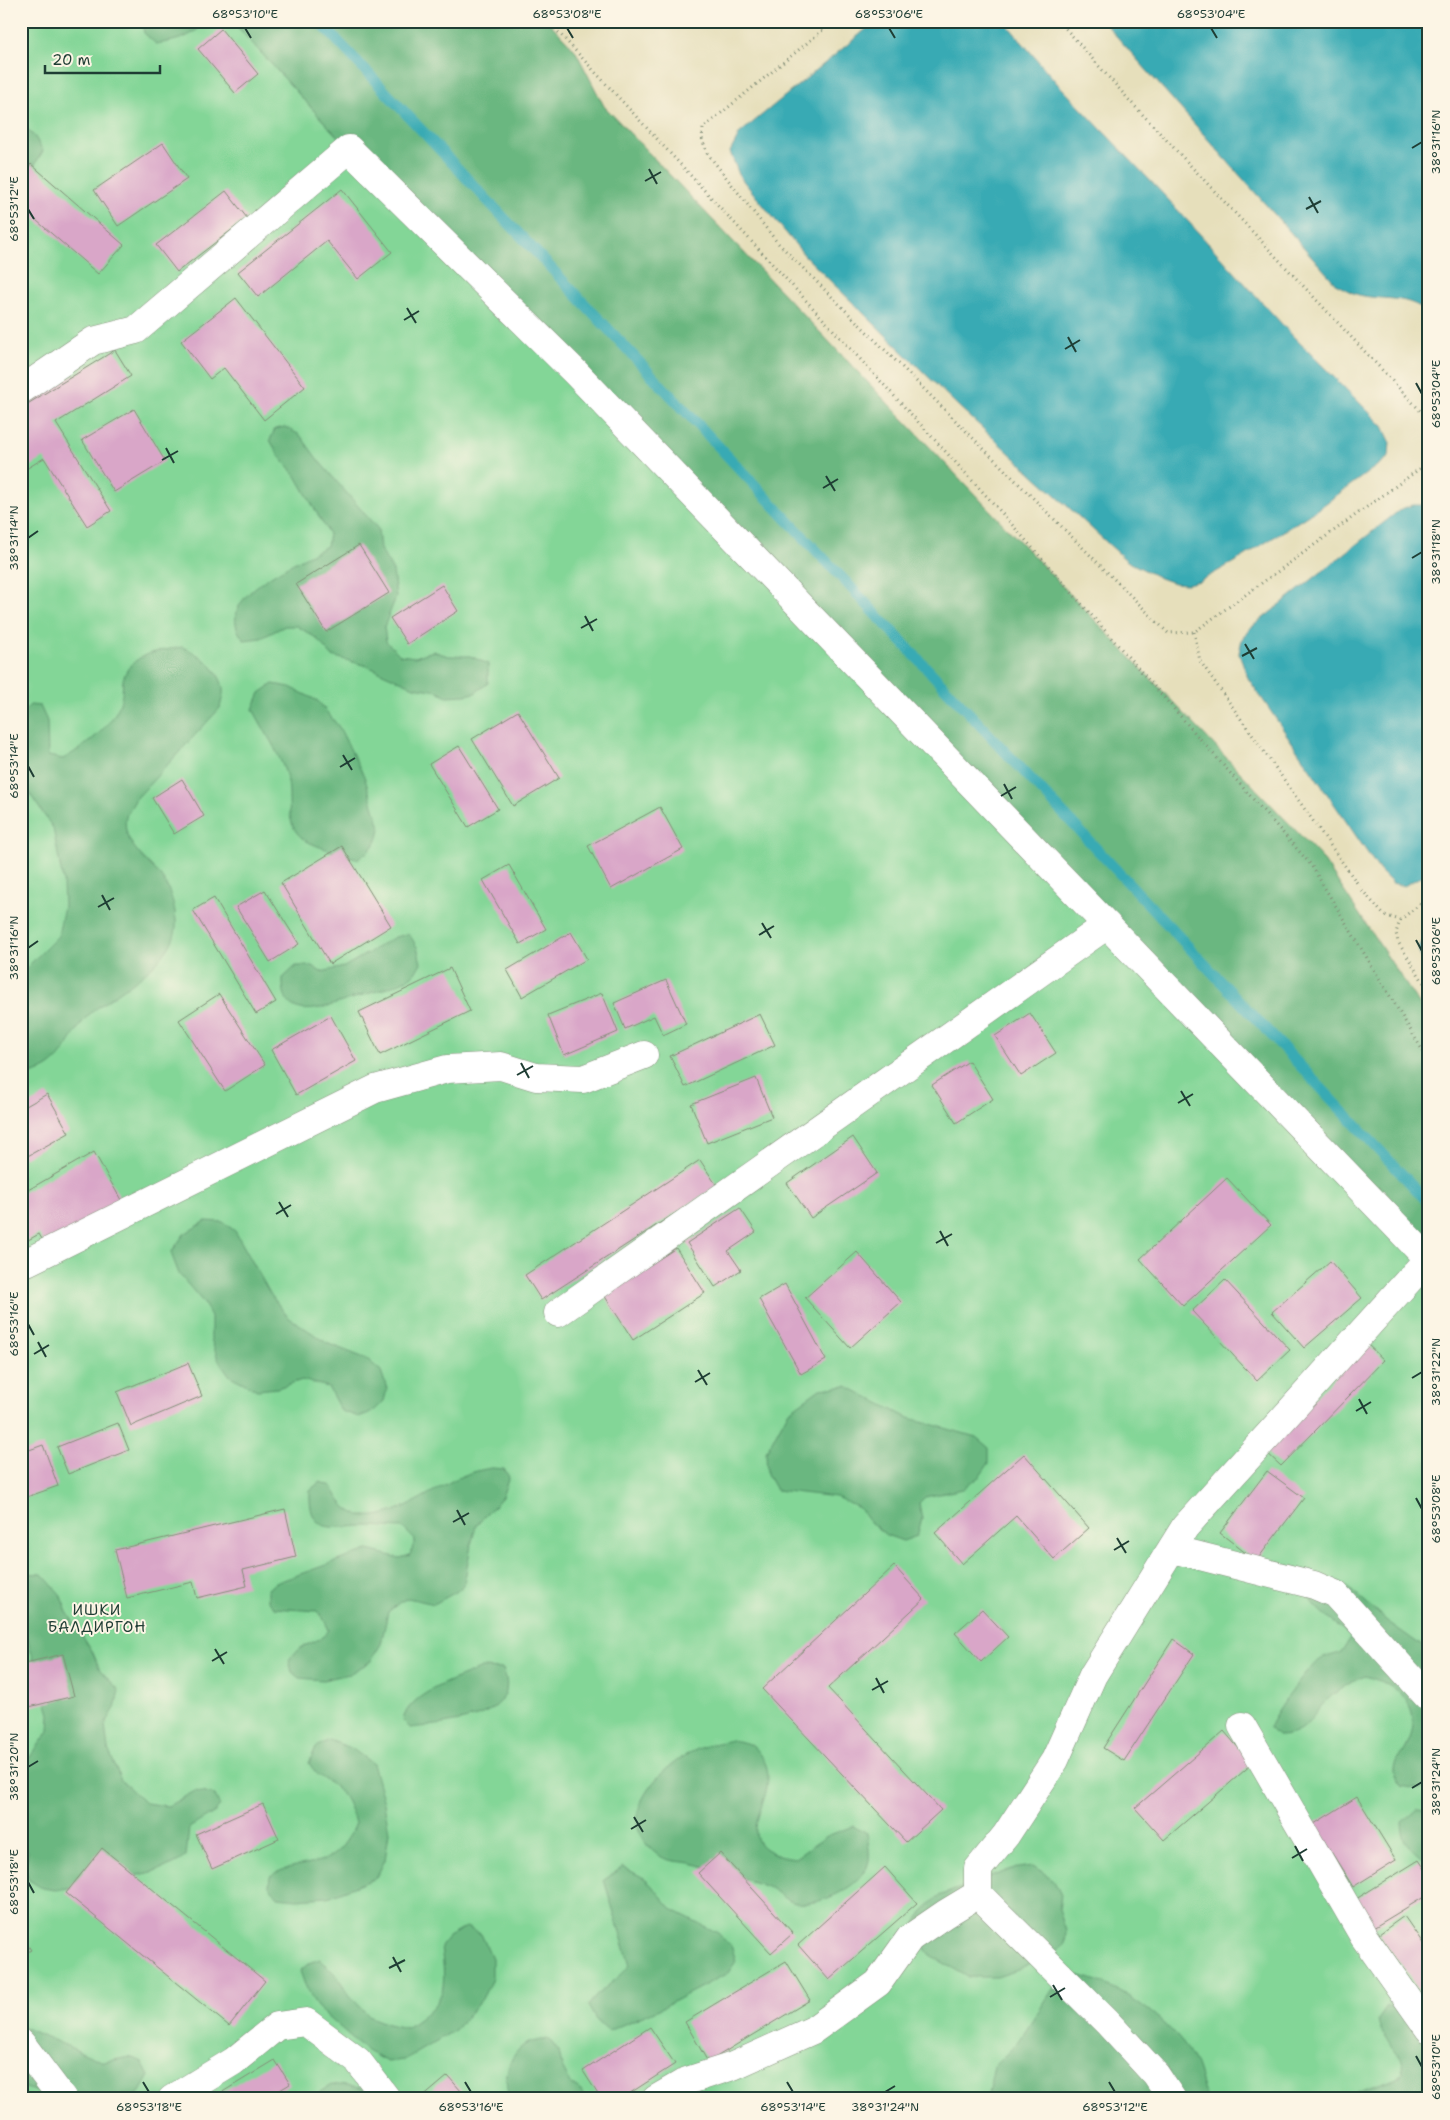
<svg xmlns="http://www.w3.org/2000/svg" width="1450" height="2120" viewBox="0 0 1450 2120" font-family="'Shantell Sans',sans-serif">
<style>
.green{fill:#83d697;stroke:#518a66}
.forest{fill:#6ab780;stroke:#447a5a}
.water{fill:#39aab4;stroke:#2c7474}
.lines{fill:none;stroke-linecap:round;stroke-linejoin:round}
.stream{stroke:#39aab4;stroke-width:11}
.building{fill:#d9a6c8}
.minor-casing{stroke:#828e78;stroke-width:29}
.path{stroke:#828e78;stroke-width:3;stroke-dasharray:1 4;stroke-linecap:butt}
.minor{stroke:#fff;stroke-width:28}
.ticks{fill:none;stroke:#1f3d34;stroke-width:2}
.labels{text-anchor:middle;stroke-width:4;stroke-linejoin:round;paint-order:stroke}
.quarter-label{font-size:15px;letter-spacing:1px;fill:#1f3d34;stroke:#fcf5e5}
.neatline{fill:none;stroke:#1f3d34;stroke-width:2}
.ticks-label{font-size:12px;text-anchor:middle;fill:#1f3d34}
</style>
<rect width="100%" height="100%" fill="#fcf5e5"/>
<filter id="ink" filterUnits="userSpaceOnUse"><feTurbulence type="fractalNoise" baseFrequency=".02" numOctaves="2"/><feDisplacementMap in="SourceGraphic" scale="10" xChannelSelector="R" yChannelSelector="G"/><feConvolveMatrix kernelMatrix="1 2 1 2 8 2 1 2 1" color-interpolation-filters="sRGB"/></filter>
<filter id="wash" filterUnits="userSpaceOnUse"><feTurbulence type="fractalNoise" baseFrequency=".0096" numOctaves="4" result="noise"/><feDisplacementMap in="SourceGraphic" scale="20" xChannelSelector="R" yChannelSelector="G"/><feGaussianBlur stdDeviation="1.12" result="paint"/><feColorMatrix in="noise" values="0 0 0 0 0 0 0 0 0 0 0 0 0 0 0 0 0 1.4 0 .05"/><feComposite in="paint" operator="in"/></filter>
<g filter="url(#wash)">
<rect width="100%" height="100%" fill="#e6dfbb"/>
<path class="green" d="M21,21H232L349,149L1429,1260V2099H21Z"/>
<g class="forest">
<path d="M142,21H205C193,38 175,41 156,44L144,33Z"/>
<path d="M232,21H548L575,50L604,106L1322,858L1429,1019V1260L349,149Z"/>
<path d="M21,123L35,137L43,151L21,187Z"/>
<path d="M285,427L300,435L318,460L378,529L380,549L393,571L396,597L384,627L386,641L400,655L415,657L433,651L448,656H470L488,664V683L475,693L465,695L447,696L438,691L414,687L367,666L332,656L316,638L297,626H285L261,638L244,640C208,597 298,562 327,546L329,534L296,476L279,456L270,440L275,429Z"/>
<path d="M182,647C200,654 219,668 223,688C224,694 221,702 220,708L135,800C133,805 127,812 126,817C121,842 145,858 159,874C169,886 175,905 176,920C180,960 118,990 92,1012C67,1033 67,1072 21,1075V973L58,936L64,906L63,881L53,828L21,781V714L30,705L40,706L47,721L48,756L63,759C84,747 112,727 120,703C123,696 122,688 123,680C130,653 159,651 182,647Z"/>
<path d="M273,684L290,687L318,701L339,727L364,776L380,827C379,843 371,849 359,859C344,854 312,847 301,837C285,823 291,801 288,782C282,756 265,733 253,709L260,693Z"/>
<path d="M409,934L417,947L421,963C418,967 416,973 412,976C399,987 367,993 351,999C323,1008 281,1025 283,978L296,966H312L321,972L344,967L395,937Z"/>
<path d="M206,1221L223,1222L235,1231L271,1295L288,1317L329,1344L367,1359L381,1371L387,1389L384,1401L374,1411L359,1417L341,1411L328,1387L302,1380L277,1388L257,1390L230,1376L218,1359L211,1339V1316L203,1302L179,1274L171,1253L184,1234Z"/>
<path d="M847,1386L906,1417L976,1437L989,1448V1463L980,1476L963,1489L925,1497L919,1503L922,1519L917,1536L903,1541L886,1535L871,1523L859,1508L836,1497L776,1490L767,1474L766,1452L788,1412L820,1389Z"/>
<path d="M492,1468L504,1469L509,1477L502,1497L476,1526L471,1545L464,1585L456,1592L434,1604L408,1598L400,1602L388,1612L381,1644L370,1662L349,1674L323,1680L299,1678L292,1672L289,1660C302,1640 316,1647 329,1630L323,1618L317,1611L274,1608L268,1601V1589L275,1583L368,1550L400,1558L410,1555L415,1540L403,1528C391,1528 380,1526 368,1526C334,1526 308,1538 310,1490L320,1482L332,1486C357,1547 414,1500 452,1481C465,1474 478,1470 492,1468Z"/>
<path d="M21,1573L42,1574L60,1594L67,1612L93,1653L100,1670L119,1690L115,1708L105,1725L108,1749L121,1780L145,1803L168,1806L195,1791L215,1795L220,1806L215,1812L189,1828L186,1856C164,1876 88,1884 56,1890L42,1888L29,1880L25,1868L28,1852L21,1838V1769L49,1731L50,1714L27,1637L21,1634Z"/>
<path d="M1339,1582L1360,1597L1387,1621L1429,1651V1786L1419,1789L1401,1786C1399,1782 1394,1777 1394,1772C1393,1761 1403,1755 1407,1745C1425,1707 1400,1686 1365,1676C1351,1682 1339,1689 1328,1699C1309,1717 1308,1736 1277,1736L1269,1728C1274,1715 1308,1666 1320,1660C1326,1656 1335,1655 1342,1652L1351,1637C1336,1622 1318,1614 1307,1595Z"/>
<path d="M482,1668L503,1669C525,1720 442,1724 410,1728L403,1721C407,1693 459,1678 482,1668Z"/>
<path d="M329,1740L351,1748L373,1764L384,1803L389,1832L385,1860L376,1878L328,1897L297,1899L278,1897L269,1886L270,1876C308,1854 334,1876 355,1823C351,1810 346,1795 334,1786C321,1775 320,1780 309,1763L316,1747Z"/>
<path d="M731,1740C737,1741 743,1742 749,1744C754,1746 757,1751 760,1755C792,1792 712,1847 795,1858L827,1836L853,1826L867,1834C868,1843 871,1855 868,1864C862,1888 811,1911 789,1901C782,1898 777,1891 770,1888C756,1882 741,1879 727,1874C715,1871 703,1865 691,1863C671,1860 662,1862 647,1845C616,1809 666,1762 698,1749C708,1744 720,1743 731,1740Z"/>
<path d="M1417,1809L1429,1810V1865C1412,1850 1403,1846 1402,1822Z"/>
<path d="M1033,1866L1053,1879L1061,1895L1059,1910L1066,1931L1065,1944L1056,1951L1021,1969L997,1977H968L930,1955L920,1942L916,1922L922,1912L939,1896L1012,1869Z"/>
<path d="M623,1867L646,1879L673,1910L718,1933L732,1948L736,1961L728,1973L659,2009L608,2031L596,2020L588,2006C601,1987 616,1983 630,1965L604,1880Z"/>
<path d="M466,1927L481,1934L492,1958V1979L482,1999L455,2030L404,2060L387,2062L367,2051L317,2007L305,1985L300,1971L309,1963L320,1959L336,1975L351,1997L370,2017L388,2024L406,2028C446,2001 447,1993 441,1946L448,1937Z"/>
<path d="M1074,1975C1113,1979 1171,2021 1191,2055C1199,2068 1201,2085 1207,2099H990L988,2094L994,2066L1019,2041L1053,1989Z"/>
<path d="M1387,2007L1397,2008L1407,2017L1429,2048V2099H1344C1362,2086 1384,2085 1403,2074C1402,2046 1383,2045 1378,2020Z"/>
<path d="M21,2026L104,2062L129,2057L141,2061L149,2076L140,2092L132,2099H63L21,2087Z"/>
<path d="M549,2039L559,2052L562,2067L571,2084L581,2091L585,2099H511C501,2082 508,2054 526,2044C532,2041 542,2040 549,2039Z"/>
<path d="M332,2084L368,2089L379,2099H316L320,2092Z"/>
</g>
<g class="water">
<path d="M876,21H1004L1057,83L1164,195L1292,335L1383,426L1390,441L1389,457L1318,509L1243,557L1200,581L1187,584L1174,583L1160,578L1127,561L956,404L805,256L740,177L730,152L740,133Z"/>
<path d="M1103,21H1429V314C1409,294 1384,301 1359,295C1351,293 1344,288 1337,285Z"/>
<path d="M1413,505H1422L1429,509V872L1404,886L1392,883L1380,871L1248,678L1239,653L1242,639L1248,630L1401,509Z"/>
<path d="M1429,933V971L1422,962L1418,948Z"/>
</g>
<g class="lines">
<path class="stream" d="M319,21L1429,1203"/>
</g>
<g id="blocks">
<g class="building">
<path d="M221,29L258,74L235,93L198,49Z"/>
<path d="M163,143L187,179L118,226L94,190Z"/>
<path d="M31,164L124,245L98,274L21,207V175Z"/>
<path d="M342,189L392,252L358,279L327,241L258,297L238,272Z"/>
<path d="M226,191L247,218L177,272L156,245Z"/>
<path d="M236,298L305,387L264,420L224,368L210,379L181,341Z"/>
<path d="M115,350L131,376L56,423L111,511L87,526L44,458L21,472V408Z"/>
<path d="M134,409L165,461L114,492L82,440Z"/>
<path d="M359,545L389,593L326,632L296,584Z"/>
<path d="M442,585L458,611L407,644L390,618Z"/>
<path d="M518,711L559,778L513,806L472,739Z"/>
<path d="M459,746L498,809L468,827L429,764Z"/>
<path d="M182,779L204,816L174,834L152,798Z"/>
<path d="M660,807L683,849L611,889L588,846Z"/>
<path d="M342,846L391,926L330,964L281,883Z"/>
<path d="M509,865L546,929L520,944L483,880Z"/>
<path d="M265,890L299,944L270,962L236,907Z"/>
<path d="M214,898L276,1002L256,1014L193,910Z"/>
<path d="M571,932L587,959L522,997L507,970Z"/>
<path d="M450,968L470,1011L380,1055L359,1012Z"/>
<path d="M666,980L686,1024L663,1035L654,1016L625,1029L614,1003Z"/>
<path d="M602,993L618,1032L564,1055L548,1015Z"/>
<path d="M219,994L265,1065L225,1091L179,1020Z"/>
<path d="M1030,1013L1056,1053L1021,1076L995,1036Z"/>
<path d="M760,1014L775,1045L685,1087L670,1056Z"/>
<path d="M331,1016L356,1061L296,1095L271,1050Z"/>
<path d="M969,1061L993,1099L956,1123L932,1085Z"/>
<path d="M756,1078L772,1117L707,1143L691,1104Z"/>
<path d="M47,1094L69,1133L24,1158L21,1154V1109Z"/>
<path d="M853,1137L877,1173L811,1218L787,1183Z"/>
<path d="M94,1152L125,1207L49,1251L39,1234L21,1244V1194Z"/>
<path d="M700,1160L717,1186L541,1300L525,1275Z"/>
<path d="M1227,1178L1271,1225L1183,1306L1140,1259Z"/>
<path d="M740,1208L756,1232L728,1251L741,1270L715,1287L687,1243Z"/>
<path d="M676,1248L705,1293L633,1340L604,1295Z"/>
<path d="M857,1252L901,1302L850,1348L805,1298Z"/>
<path d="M1330,1261L1362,1298L1304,1348L1272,1312Z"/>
<path d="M1225,1280L1290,1350L1257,1381L1192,1311Z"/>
<path d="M785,1284L826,1360L801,1374L759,1299Z"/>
<path d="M1367,1344L1384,1360L1281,1466L1264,1450Z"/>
<path d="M188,1363L202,1396L131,1426L117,1392Z"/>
<path d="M118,1423L129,1450L68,1474L57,1447Z"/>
<path d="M43,1445L58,1486L21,1499V1453Z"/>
<path d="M1024,1454L1089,1528L1054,1559L1016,1516L962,1564L935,1533Z"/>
<path d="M1267,1471L1304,1498L1256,1561L1220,1533Z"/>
<path d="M285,1509L296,1557L243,1570L247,1586L197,1598L193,1582L127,1598L115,1550Z"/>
<path d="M894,1566L924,1599L828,1688L941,1810L906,1842L762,1689Z"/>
<path d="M982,1609L1008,1637L981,1662L955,1633Z"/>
<path d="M1173,1639L1194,1654L1124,1761L1103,1748Z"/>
<path d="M63,1654L74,1696L21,1709V1664Z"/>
<path d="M1224,1731L1252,1764L1164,1840L1135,1808Z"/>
<path d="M1357,1797L1396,1860L1353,1887L1314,1824Z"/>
<path d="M263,1804L279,1839L212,1869L196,1834Z"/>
<path d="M102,1848L265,1981L229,2026L66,1893Z"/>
<path d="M720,1853L793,1933L771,1953L698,1873Z"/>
<path d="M1419,1860L1429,1875V1894L1373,1928L1356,1899Z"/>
<path d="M885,1867L917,1903L829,1980L798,1945Z"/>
<path d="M1404,1916L1429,1952V2005L1379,1934Z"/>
<path d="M21,1935L31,1950L21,1956Z"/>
<path d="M786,1961L810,2000L708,2062L685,2022Z"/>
<path d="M650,2027L675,2064L621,2099H601L583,2071Z"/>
<path d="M275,2060L290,2084L265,2099H211Z"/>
<path d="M448,2076L468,2099H421Z"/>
</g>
</g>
</g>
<g filter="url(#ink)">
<use href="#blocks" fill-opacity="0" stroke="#828e78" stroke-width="1"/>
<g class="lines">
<g class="minor-casing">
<g id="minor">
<path d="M21,390L93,341L136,330L349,149L576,373L1107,925"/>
<path d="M21,1261L27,1262L375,1089L447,1069L501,1066L536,1077L583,1079L644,1055"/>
<path d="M558,1313L1107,925L1429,1260"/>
<path d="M1172,1549L1314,1585L1335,1594L1429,1698"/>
<path d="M1242,1726L1364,1937L1429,2029"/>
<path d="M21,2043L63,2099"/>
<path d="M172,2099L234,2061L277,2026L306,2022L358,2061L387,2099"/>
<path d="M656,2099L687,2081L733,2066L813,2030L878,1983L910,1938L945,1914L978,1894"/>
<path d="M1172,2099L1156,2075L1107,2022L978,1894V1869L1006,1835L1055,1760L1093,1675L1185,1527L1428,1259"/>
</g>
</g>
<g class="path">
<path d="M548,21L993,503L1311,865L1429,1061"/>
<path d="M834,21L703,128L702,138L707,153L777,242L1168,633L1194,632L1429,462"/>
<path d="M1059,21L1129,100L1429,420"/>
<path d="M1194,632L1200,661L1362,890L1384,915L1400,920L1429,897"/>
<path d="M1400,920L1396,933L1398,942L1429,991"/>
</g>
<use href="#minor" class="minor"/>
</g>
</g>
<path class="ticks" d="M245,28L251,38M567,28L573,38M889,28L895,38M1211,28L1217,38M1412,148L1422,142M649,169L657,184M645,181L661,172M1309,197L1318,213M28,209L34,219M1306,209L1321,201M407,308L416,323M404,320L419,311M1068,337L1076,352M1065,349L1080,340M1416,383L1422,394M166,448L174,463M162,460L178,451M826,476L835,491M823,488L838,479M28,538L38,531M1412,558L1422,552M585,616L593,631M581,628L597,619M1245,644L1254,659M1242,656L1257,648M343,755L352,770M28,766L34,777M340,767L355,758M1004,784L1012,799M1001,796L1016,787M102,895L110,910M98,907L114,898M762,923L771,938M759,935L774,926M1416,940L1422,951M28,948L38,941M521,1063L529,1078M517,1075L533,1066M1181,1091L1190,1106M1178,1103L1193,1094M279,1202L288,1217M276,1214L291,1205M940,1231L948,1246M936,1243L952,1234M28,1324L34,1335M38,1342L46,1357M34,1354L49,1345M698,1370L707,1385M1412,1378L1422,1372M695,1382L710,1373M1359,1399L1367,1414M1356,1411L1371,1402M1416,1498L1422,1509M457,1510L465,1525M453,1522L469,1513M1117,1538L1126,1553M1114,1550L1129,1541M215,1649L224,1664M212,1661L227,1652M876,1678L884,1693M872,1690L888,1681M28,1767L38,1761M1412,1788L1422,1782M634,1817L643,1832M631,1829L646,1820M1295,1846L1303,1861M1292,1858L1307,1849M28,1882L34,1893M393,1957L401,1972M389,1968L405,1960M1053,1985L1062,2000M1050,1997L1065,1988M1416,2056L1422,2067M143,2082L149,2092M465,2082L471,2092M787,2082L793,2092M1109,2082L1115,2092M885,2092L895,2086"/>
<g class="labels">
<g class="quarter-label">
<text x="97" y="1615">ИШКИ<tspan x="97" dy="17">БАЛДИРГОН</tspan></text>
</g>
</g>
<rect width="1450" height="2120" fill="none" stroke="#fcf5e5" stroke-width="55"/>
<path d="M45 65v8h115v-8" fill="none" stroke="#1f3d34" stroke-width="2.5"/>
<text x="52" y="65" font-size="15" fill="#1f3d34" stroke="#fcf5e5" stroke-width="4" paint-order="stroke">20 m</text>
<rect x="28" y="28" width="1394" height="2064" class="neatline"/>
<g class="ticks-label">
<text x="245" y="18">68°53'10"E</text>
<text x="567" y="18">68°53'08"E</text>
<text x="889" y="18">68°53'06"E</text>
<text x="1211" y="18">68°53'04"E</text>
<text transform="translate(1436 142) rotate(-90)" y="4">38°31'16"N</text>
<text transform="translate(14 209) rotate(-90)" y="4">68°53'12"E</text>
<text transform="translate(1436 394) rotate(-90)" y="4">68°53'04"E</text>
<text transform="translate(14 538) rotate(-90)" y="4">38°31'14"N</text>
<text transform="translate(1436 552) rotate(-90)" y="4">38°31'18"N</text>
<text transform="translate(14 766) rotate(-90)" y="4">68°53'14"E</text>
<text transform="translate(14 948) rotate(-90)" y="4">38°31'16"N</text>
<text transform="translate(1436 951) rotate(-90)" y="4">68°53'06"E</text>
<text transform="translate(14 1324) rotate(-90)" y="4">68°53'16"E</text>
<text transform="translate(1436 1372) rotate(-90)" y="4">38°31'22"N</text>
<text transform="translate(1436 1509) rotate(-90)" y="4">68°53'08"E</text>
<text transform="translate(14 1767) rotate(-90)" y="4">38°31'20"N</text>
<text transform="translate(1436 1782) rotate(-90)" y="4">38°31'24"N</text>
<text transform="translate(14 1882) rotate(-90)" y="4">68°53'18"E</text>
<text transform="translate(1436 2067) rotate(-90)" y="4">68°53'10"E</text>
<text x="149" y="2111">68°53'18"E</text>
<text x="471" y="2111">68°53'16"E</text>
<text x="793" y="2111">68°53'14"E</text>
<text x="885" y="2111">38°31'24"N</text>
<text x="1115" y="2111">68°53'12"E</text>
</g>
</svg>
